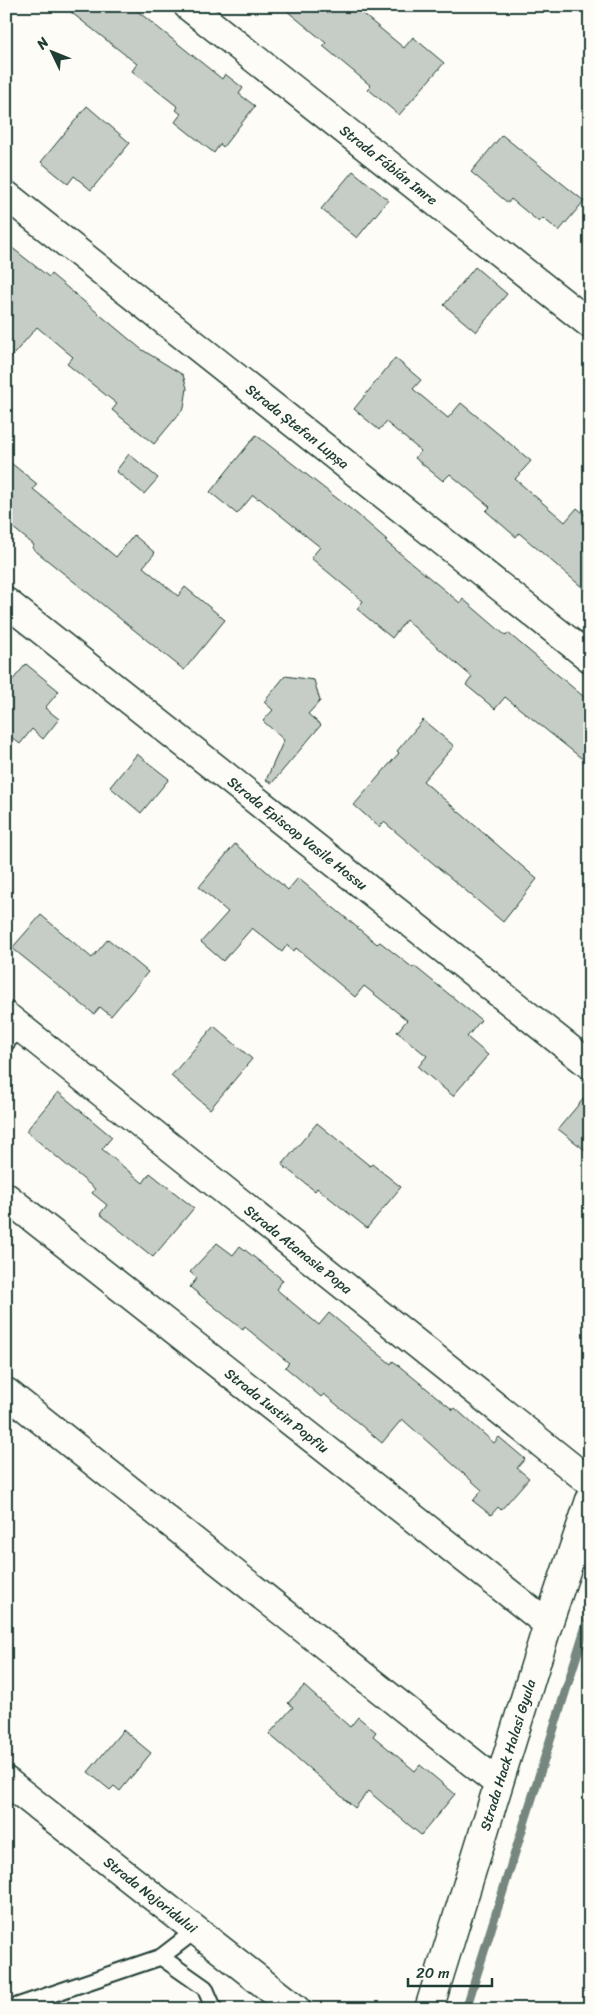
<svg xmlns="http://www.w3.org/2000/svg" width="596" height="2015" viewBox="0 0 596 2015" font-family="Sriracha,sans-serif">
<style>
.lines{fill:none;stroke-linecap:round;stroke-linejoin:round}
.stream{stroke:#75877f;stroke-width:9}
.building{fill:#c6cdc7;stroke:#1f3d34}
.service-casing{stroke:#1f3d34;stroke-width:19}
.minor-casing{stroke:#1f3d34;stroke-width:31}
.tertiary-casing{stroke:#1f3d34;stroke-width:31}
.service{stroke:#fdfcf7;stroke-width:15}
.minor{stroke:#fdfcf7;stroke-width:28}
.tertiary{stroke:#fdfcf7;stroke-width:28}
.labels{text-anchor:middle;stroke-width:4.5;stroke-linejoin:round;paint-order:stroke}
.street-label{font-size:14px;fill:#1f3d34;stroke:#fdfcf7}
</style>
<rect width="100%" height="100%" fill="#fdfcf7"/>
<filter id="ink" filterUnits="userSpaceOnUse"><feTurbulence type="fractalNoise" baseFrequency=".02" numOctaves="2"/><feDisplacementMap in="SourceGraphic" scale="10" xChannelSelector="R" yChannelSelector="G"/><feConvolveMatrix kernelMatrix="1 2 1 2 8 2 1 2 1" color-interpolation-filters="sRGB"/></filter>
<g filter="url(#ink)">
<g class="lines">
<path class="stream" d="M466,2009L590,1613"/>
</g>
<g class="building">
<path d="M63,6H131L222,79L225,74L243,88L239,94L255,106L223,147L220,144L214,153L175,122L181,114L176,110L178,107L132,71L137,64Z"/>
<path d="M281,6H353L404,48L413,37L444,63L399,115L368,89L371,86L323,46L326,43Z"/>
<path d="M87,106L130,143L91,190L74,176L68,184L41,162Z"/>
<path d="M502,135L584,201L559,231L543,218L539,222L511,199L508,203L471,172Z"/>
<path d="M353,171L388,200L357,238L321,209Z"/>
<path d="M6,243L49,277L51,274L141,349L183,375L187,388L184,408L154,444L112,410L117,404L67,364L73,357L37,327L6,363Z"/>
<path d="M475,267L507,294L476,332L444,305Z"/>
<path d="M395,358L421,380L413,389L448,418L461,403L531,461L515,479L565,522L577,508L590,519V594L519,533L516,537L486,511L490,507L450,474L443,481L415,458L421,451L386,422L379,430L354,409Z"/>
<path d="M256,435L357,514L387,540L385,541L460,603L463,599L506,636L508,633L590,702V765L505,697L495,709L466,685L472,677L406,620L392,638L357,609L363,601L311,558L320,547L259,498L258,499L253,495L237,514L210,492Z"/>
<path d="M129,454L158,478L144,494L116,471Z"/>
<path d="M6,459L37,484L33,489L116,557L134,535L155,553L143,567L178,596L185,587L225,620L184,670L32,548L34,545L6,522Z"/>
<path d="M26,664L59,691L45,708L59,719L43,739L32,729L20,744L6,733V688Z"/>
<path d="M285,676L314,680L320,701L308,714L321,725L272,783L266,780L284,740L263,721L273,710L264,702Z"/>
<path d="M423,720L454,746L423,781L537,879L503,922L384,822L379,827L354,805L399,753L397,751Z"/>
<path d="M137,754L169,779L141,813L110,787Z"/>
<path d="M235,844L288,890L298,878L377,944L380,942L413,968L414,966L481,1020L467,1037L488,1055L453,1096L418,1067L427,1056L397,1032L407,1020L364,986L355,997L296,948L294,951L287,945L282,952L252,928L223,961L201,942L228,912L199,887Z"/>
<path d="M41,915L92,958L108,939L148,972L111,1016L100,1007L94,1014L12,948Z"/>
<path d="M214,1026L252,1059L210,1109L171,1076Z"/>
<path d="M590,1091V1154L558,1129Z"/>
<path d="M58,1092L112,1137L102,1149L143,1183L150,1173L194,1208L153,1257L100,1214L107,1205L92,1193L95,1189L26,1131Z"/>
<path d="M317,1123L370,1166L372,1164L401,1187L367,1228L317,1188L315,1191L282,1165Z"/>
<path d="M217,1243L233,1255L240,1246L283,1280L276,1289L319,1325L329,1313L391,1364L393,1361L453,1410L455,1408L494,1443L499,1437L525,1459L517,1468L529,1478L501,1510L498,1507L491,1515L473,1501L482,1490L402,1419L382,1443L324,1394L321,1397L285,1367L289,1363L245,1327L243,1330L190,1287L197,1278L190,1272Z"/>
<path d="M304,1686L350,1727L358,1717L376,1732L373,1736L415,1771L420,1765L455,1794L421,1835L368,1791L355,1808L269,1734L293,1707L288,1703Z"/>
<path d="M123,1730L151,1753L120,1791L114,1786L110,1790L88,1772Z"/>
</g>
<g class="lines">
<g class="service-casing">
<g id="service">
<path d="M6,1043L20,1027"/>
<path d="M161,1957L205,1988L214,2009"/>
<path d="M8,2009L161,1957L196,1930"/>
</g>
</g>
<g class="minor-casing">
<g id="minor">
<path id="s1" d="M188,6L590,324"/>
<path id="s2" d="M6,195L590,658"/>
<path id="s3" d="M6,602L590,1065"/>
<path id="s4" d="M6,1016L590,1482"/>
<path id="s5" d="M6,1197L548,1624"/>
<path d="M6,1392L498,1783"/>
<path id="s6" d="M6,1781L296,2009"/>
</g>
</g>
<g class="tertiary-casing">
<g id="tertiary">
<path id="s7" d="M429,2009L548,1624L590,1500"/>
</g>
</g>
<use href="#service" class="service"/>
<use href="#minor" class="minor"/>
<use href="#tertiary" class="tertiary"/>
</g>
</g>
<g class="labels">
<g class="street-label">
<text dy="5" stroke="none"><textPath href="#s1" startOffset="256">Strada Fábián Imre</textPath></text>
<text dy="5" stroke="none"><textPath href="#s2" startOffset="372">Strada Ștefan Lupșa</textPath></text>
<text dy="5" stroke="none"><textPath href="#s3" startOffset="372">Strada Episcop Vasile Hossu</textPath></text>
<text dy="5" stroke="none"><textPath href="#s4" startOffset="374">Strada Atanasie Popa</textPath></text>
<text dy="5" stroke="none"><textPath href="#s5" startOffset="345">Strada Iustin Popfiu</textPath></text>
<text dy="5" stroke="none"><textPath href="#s7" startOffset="266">Strada Hack Halasi Gyula</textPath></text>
<text dy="5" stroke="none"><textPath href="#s6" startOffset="184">Strada Nojoridului</textPath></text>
</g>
</g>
<rect width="596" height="2015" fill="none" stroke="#fdfcf7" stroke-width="25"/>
<rect x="12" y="12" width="571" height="1990" fill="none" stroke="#1f3d34" stroke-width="2" filter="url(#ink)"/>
<g transform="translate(52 52) rotate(313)" stroke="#fdfcf7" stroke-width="4" paint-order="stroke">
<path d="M0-4L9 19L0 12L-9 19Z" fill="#1f3d34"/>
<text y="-8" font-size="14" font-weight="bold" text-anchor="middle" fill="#1f3d34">N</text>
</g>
<path d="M408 1978v8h84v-8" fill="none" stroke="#1f3d34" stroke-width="2.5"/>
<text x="416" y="1978" font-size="15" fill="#1f3d34" stroke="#fdfcf7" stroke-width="4" paint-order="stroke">20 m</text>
</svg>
